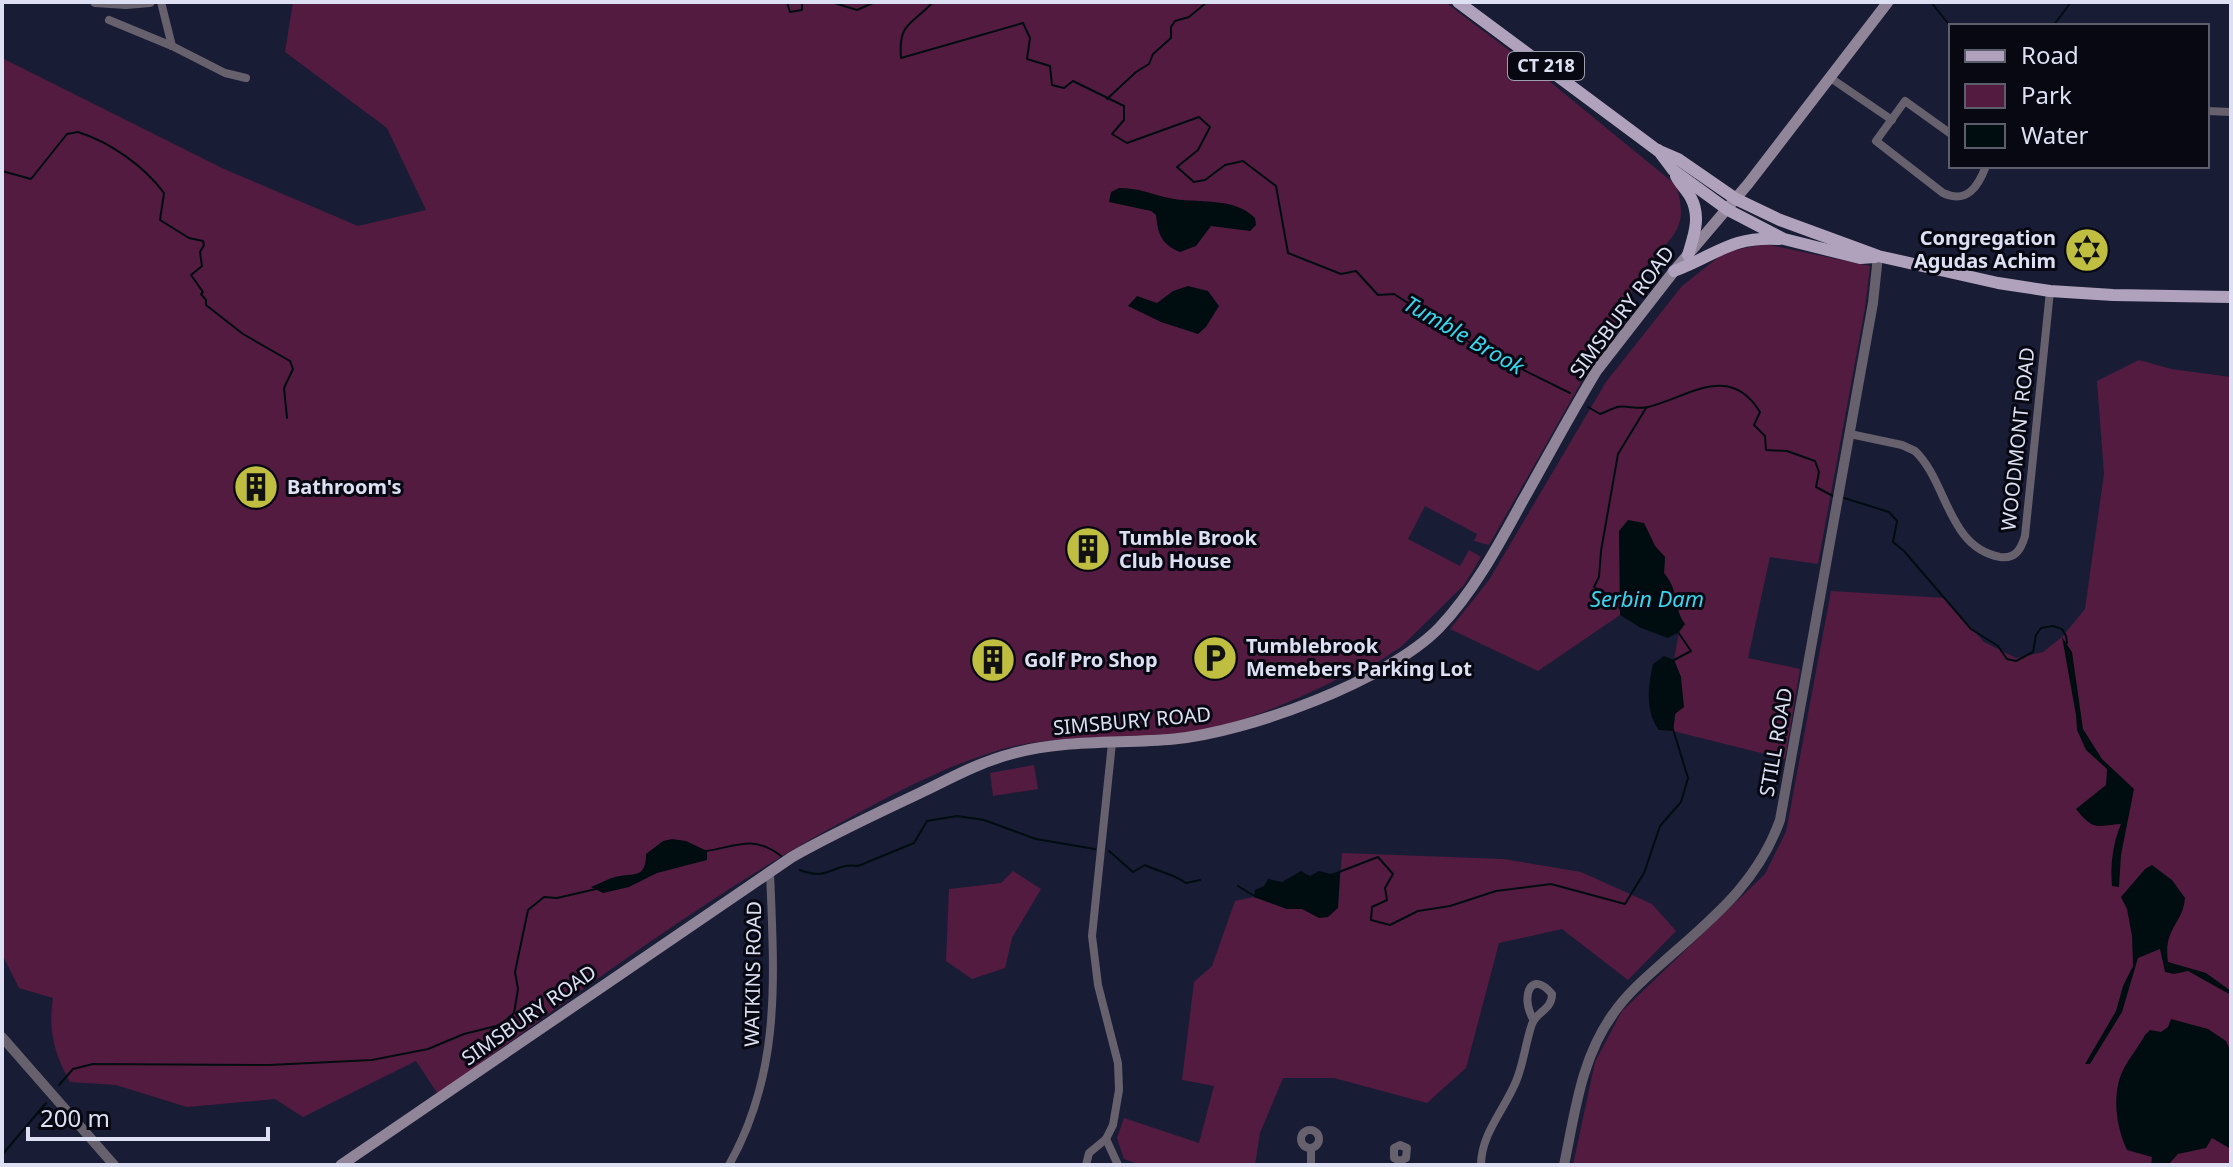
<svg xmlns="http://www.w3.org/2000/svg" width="2233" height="1167" viewBox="0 0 2233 1167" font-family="'Noto Sans',sans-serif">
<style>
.green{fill:#541b41}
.water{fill:#000d10}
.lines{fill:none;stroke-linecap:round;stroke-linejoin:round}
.stream{stroke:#000d10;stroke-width:2}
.minor{stroke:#67606d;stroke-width:8}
.tertiary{stroke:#67606d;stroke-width:10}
.secondary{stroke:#908599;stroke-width:11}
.primary{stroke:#b0a2bc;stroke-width:12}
.labels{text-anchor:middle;stroke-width:6;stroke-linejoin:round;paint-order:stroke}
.shield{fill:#070812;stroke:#9d9faf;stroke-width:2}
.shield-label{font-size:18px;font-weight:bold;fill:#dde0f2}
.poi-label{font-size:20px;font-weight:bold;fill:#dde0f2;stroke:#070812;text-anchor:start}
.street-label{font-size:20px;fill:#dde0f2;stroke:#070812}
.water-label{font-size:22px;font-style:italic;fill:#3bd6ec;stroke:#070812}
</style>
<rect width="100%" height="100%" fill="#191c35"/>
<g class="green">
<path d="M293,2H1445L1538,72L1676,185C1689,227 1675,234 1648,264L1489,545L1474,541L1477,534L1425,506L1408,539L1460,566L1469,550L1481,557L1464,585L1402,646L1378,662H1371C1317,690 1258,720 1197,731C1130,743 1060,730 993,752C935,770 882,800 829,829C691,906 566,1002 438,1094L416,1061L303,1117L275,1099L187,1107L116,1085L70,1082C54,1053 48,1031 53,998L19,988L2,954V58L224,169L358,226L426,210L387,128L285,52Z"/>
<path d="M1765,244L1870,266L1865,308L1818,564L1770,557L1748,658L1800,669L1785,759L1673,731L1681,677L1674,660L1679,632L1685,624C1672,606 1680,592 1664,573L1665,557L1655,546L1644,523L1620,584V615L1538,671L1450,629L1489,580L1606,382L1682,286L1725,252Z"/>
<path d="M2139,360L2171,369L2231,377V1165H1573L1595,1062L1622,1011L1765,874L1786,832L1831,591L1945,598L1984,642L2016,658L2043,652L2062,637L2085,609L2104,474L2097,381Z"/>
<path d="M1034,765L1038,789L993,796L990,773Z"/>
<path d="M1342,853L1503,859L1581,872L1652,904L1676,931L1628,980L1562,929L1499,943L1466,1068L1427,1103L1334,1078H1283L1260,1133L1255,1165H1141L1124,1159L1117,1138L1124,1118L1199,1143L1214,1086L1182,1080L1194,982L1212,966L1235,901L1254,897L1287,909H1302L1313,913L1338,908Z"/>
<path d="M1013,871L1041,889L1012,938L1005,968L972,979L946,961L949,889L1001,883Z"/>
</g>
<g class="water">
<path d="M1119,188C1139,188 1150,194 1169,198C1196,204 1234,196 1255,218L1256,225L1250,231L1211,226L1196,246L1180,252C1161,244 1158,234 1156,215L1151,211L1109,202L1111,192Z"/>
<path d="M1188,286L1208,291L1219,306L1206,327L1198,334L1161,322L1128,306L1137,296L1157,303L1173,291Z"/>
<path d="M1628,520L1644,523L1655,546L1665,557L1664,573C1680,592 1672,606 1685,624L1679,632L1668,638L1641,628L1620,615L1619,531Z"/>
<path d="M2062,637L2072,652L2083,729L2102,759L2134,789L2121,855L2119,887L2112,886C2110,865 2113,843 2121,824C2095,826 2094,831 2076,809L2106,785L2107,769L2086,750L2077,730L2076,715Z"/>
<path d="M1664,656L1674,660L1681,677L1684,707L1675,714L1673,731L1659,730C1645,711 1648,687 1653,664Z"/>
<path d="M672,839L686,841L707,851V860L657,873L629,887L603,893L591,887C599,884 607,879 615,877C633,872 646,880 646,854L663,841Z"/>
<path d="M2152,865L2172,880L2185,898C2183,924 2163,928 2168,962L2206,973L2231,991V995L2188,971L2174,974L2165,972L2160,949L2138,958L2122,1012L2090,1064H2085L2116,1011L2123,986L2133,966L2132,936L2127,909L2121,897L2145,869Z"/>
<path d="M1301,871L1310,876L1319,871L1330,874L1340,871L1338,908L1328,917L1319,918L1302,909H1287L1254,897L1255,890L1264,886L1268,879L1282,882Z"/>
<path d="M2171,1019L2208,1029L2226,1041L2231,1052V1149L2212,1138L2206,1148L2178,1154L2168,1165H2151L2152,1157L2127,1150C2116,1126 2111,1093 2124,1068C2130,1057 2139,1046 2145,1035L2150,1030L2161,1032L2168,1027Z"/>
</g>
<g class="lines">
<g class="stream">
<path d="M787,2L790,12L802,10V2"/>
<path d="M831,2L857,10L875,2"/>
<path d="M933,2C912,25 898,22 901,58L1023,23L1030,38L1027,59L1050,66L1052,85L1064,88L1073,81L1124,106V120L1112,134L1127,143L1199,117L1210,127L1198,150L1177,167L1194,182L1205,180L1225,165L1243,161L1276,186L1288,253L1341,274L1356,271L1378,295L1394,294L1475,346L1570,393"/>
<path d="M1931,2L1951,27"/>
<path d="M2053,26L2071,2"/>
<path d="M1107,99L1136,72L1149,64L1153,54L1171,38V27L1175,21L1189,17L1207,2"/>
<path d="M2,171L31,179L67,134L78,132C110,142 144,166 164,193L160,220L189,238L203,241L204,245L200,252L202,266L191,275L203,292L201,294L206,300V305L243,334L290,361L293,369L284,388L287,418"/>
<path d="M1588,407L1600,414C1605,412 1612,409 1617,407C1627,405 1638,410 1648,407C1689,397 1729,362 1760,412L1754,425L1765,436L1766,450L1787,451L1815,461L1819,472L1816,487L1833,496"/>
<path d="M1844,498L1889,512L1897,521L1893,542L1904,551L1971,629L1998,646L2007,659L2016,661L2033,652L2036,635L2041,628L2053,626L2062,629L2066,636L2067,643"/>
<path d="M1619,601L1594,587L1599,577L1601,551L1618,454L1646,408"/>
<path d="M1674,660L1691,651L1678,632"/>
<path d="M706,851C736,847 753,834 781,856"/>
<path d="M1109,851L1133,872L1145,865C1159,872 1174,874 1186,883L1200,880"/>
<path d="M800,870C830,882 833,862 858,866L914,843L927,821L957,816L984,820L1036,839L1095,849"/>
<path d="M1339,872L1378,857L1393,874L1385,888L1387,900L1372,907L1371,920L1390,925L1418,911L1450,906L1496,891L1551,884L1625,904L1644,873L1660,826L1681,802L1688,778L1673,729"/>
<path d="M1238,886L1256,897"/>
<path d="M59,1085L73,1069L93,1064L269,1065L372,1060L428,1049L464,1034L500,1025L514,1013L518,989L515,972L528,910L544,897L557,898L596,889"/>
<path d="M2,1155L46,1103"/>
</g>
<g class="minor">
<path d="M161,2L172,46"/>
<path d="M109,20L172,46L225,73L246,78"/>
<path d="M1832,79L1892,120"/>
<path d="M2207,111L2231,112"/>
<path d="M1951,134L1905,101L1876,141L1943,193C1967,204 1978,187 1986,166"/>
<path d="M1850,434L1902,445L1915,451C1947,481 1948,548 2000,557C2016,559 2021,549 2025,536L2050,291"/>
<circle cx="1310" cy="1139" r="9"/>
<path d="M1106,1139L1118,1165"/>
<path d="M1311,1148V1165"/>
<path d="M729,1165C782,1071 774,976 770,872"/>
<path d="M1086,1165L1089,1153L1106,1139L1113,1125L1119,1090L1118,1063L1098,985L1092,936L1112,743"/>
<path d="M1400,1165V1161L1394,1158V1148L1400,1145L1407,1148L1406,1158L1400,1161"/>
<path d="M1481,1165C1481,1133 1506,1108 1517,1079C1524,1061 1526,1041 1532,1024C1537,1011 1552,1010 1552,994C1531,969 1520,996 1533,1019"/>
</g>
<g class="tertiary">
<path d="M95,2L126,4L150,2"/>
<path d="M2,1037L114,1165"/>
<path d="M1564,1165C1575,1113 1581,1058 1613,1014C1626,995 1643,980 1660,965C1709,921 1757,885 1780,820L1873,303L1878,256"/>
</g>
<path class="secondary" d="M341,1165L792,857C834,833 878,813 922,792C951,778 980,762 1011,754C1064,739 1120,744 1174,739C1248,732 1387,681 1439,628C1474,591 1498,546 1522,502C1547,458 1571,413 1597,370L1674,271L1748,184L1888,2"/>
<g class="primary">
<path d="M1458,2L1657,150L1678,159L1736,199L1780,220L1878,256L1998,283L2050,291L2113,295L2231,297"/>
<path d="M1658,150L1673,170L1728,210L1784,239L1860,258L1875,257"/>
<path d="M1676,176C1680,184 1687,190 1691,198C1701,217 1694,235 1688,255"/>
<path d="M1674,271C1717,255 1730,236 1779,239"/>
</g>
</g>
<defs>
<g id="synagogue-disc" transform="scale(2.3)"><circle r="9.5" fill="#bfbe41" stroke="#070812"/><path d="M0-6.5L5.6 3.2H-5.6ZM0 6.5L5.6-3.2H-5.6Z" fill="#111"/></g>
<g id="building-disc" transform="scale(2.3)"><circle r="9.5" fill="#bfbe41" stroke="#070812"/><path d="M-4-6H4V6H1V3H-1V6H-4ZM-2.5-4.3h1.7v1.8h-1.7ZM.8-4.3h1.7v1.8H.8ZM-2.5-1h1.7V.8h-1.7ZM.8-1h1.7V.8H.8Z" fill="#111"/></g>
<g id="parking-disc" transform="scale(2.3)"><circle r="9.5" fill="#bfbe41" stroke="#070812"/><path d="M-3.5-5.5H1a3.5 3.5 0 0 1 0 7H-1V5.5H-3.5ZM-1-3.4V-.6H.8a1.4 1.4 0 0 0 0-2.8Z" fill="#111"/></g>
</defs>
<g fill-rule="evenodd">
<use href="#synagogue-disc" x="2087" y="250"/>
<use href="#building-disc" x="256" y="487"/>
<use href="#building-disc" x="1088" y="549"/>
<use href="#parking-disc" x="1215" y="658"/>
<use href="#building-disc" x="993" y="660"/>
</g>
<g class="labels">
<rect class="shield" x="1508" y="52" width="76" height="28" rx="6"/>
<g class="shield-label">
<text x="1546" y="72">CT 218</text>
</g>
<g class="poi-label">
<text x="2056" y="245" text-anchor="end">Congregation<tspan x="2056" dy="23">Agudas Achim</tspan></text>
<text x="287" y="494">Bathroom's</text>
<text x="1119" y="545">Tumble Brook<tspan x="1119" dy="23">Club House</tspan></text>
<text x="1246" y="653">Tumblebrook<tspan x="1246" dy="23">Memebers Parking Lot</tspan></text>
<text x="1024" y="667">Golf Pro Shop</text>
</g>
<g class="street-label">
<text transform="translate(1622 312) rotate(-53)" y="7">SIMSBURY ROAD</text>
<text transform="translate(2018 439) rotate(-84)" y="7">WOODMONT ROAD</text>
<text transform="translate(1132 721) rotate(-5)" y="7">SIMSBURY ROAD</text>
<text transform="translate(1776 742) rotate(-80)" y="7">STILL ROAD</text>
<text transform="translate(753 974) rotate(-89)" y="7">WATKINS ROAD</text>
<text transform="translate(529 1015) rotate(-35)" y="7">SIMSBURY ROAD</text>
</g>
<g class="water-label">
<text transform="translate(1464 335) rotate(30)" y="8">Tumble Brook</text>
<text x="1647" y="607">Serbin Dam</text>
</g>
</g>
<rect width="2233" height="1167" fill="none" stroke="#dde0f2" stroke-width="8"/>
<rect x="1949" y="24" width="260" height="144" fill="#070812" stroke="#5d5e6c" stroke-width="2"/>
<rect x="1965" y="50" width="40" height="12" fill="#b0a2bc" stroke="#5d5e6c" stroke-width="2"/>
<text x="2021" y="64" font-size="24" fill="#dde0f2">Road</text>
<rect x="1965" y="84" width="40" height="24" fill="#541b41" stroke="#5d5e6c" stroke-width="2"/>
<text x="2021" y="104" font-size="24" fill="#dde0f2">Park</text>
<rect x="1965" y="124" width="40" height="24" fill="#000d10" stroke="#5d5e6c" stroke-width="2"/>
<text x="2021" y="144" font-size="24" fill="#dde0f2">Water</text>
<path d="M28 1127v12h240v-12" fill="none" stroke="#dde0f2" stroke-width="4"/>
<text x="40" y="1127" font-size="24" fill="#dde0f2" stroke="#070812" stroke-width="6" paint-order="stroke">200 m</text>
</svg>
